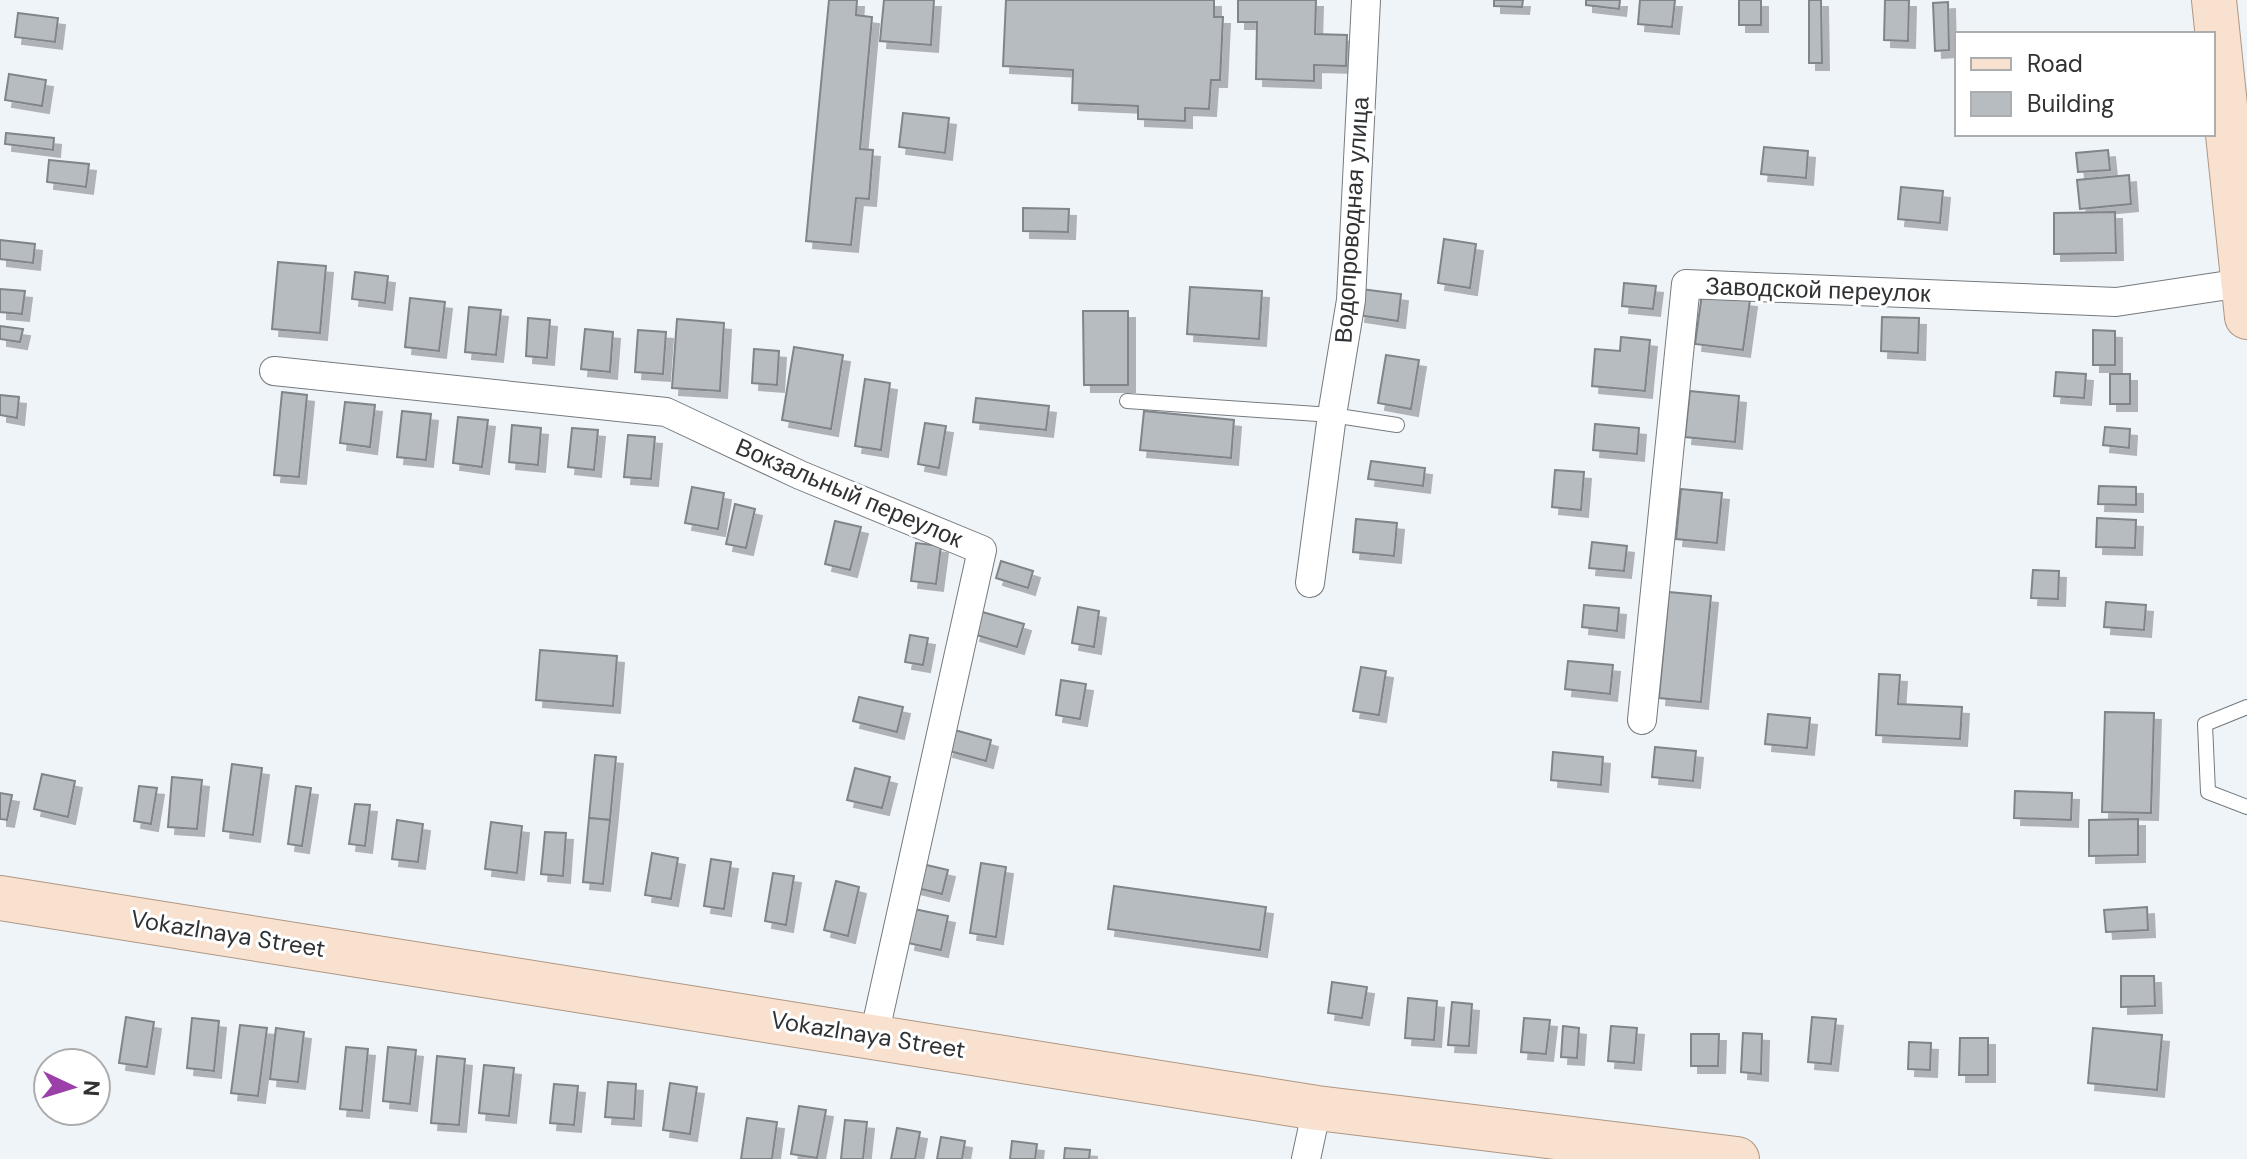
<svg xmlns="http://www.w3.org/2000/svg" width="2247" height="1159" viewBox="0 0 2247 1159" font-family="'DM Sans',sans-serif">
<style>
.building{fill:#b7bcc1;stroke:#808589;stroke-width:2;filter:url(#shadow)}
.lines{fill:none;stroke-linecap:round;stroke-linejoin:round}
.lane-casing{stroke:#757a7e;stroke-width:16}
.street-casing{stroke:#757a7e;stroke-width:30}
.primary-casing{stroke:#af9783;stroke-width:46}
.lane{stroke:#fff;stroke-width:14}
.street{stroke:#fff;stroke-width:28}
.primary{stroke:#f8e1ce;stroke-width:44}
.labels{text-anchor:middle;stroke-width:6;stroke-linejoin:round;paint-order:stroke}
.street-label{font-size:24px;fill:#303234;stroke:#fff}
</style>
<defs>
<filter id="shadow"><feDropShadow dx="7" dy="7" stdDeviation="0" flood-color="#0004"/></filter>
</defs>
<rect width="100%" height="100%" fill="#eff4f9"/>
<g class="building">
<path d="M829,0H857L856,15L872,17L860,149L873,150L869,199L856,198L851,245L806,241Z"/>
<path d="M884,0H934L931,45L880,41Z"/>
<path d="M1006,0H1214V17H1223L1220,80H1211L1209,109L1185,108V121L1138,119V106L1072,103L1073,70L1003,66Z"/>
<path d="M1238,0H1316L1315,34L1347,35L1346,66L1314,65V81L1256,79L1257,22H1238Z"/>
<path d="M1494,0H1523L1522,7L1494,6Z"/>
<path d="M1586,0H1620L1619,9L1586,5Z"/>
<path d="M1640,0H1675L1672,27L1638,24Z"/>
<rect x="1739" y="0" width="22" height="25"/>
<path d="M1809,0H1821L1822,63H1809Z"/>
<path d="M1885,0H1909L1908,41L1884,40Z"/>
<path d="M1948,2L1949,50L1935,51L1933,3Z"/>
<path d="M18,13L58,18L55,42L15,37Z"/>
<path d="M9,74L46,80L42,106L5,100Z"/>
<path d="M903,113L949,118L945,153L899,147Z"/>
<path d="M6,133L54,138L53,150L5,144Z"/>
<path d="M1764,147L1808,151L1806,178L1761,174Z"/>
<path d="M2108,150L2110,170L2078,172L2076,153Z"/>
<path d="M49,160L89,164L86,187L47,182Z"/>
<path d="M2129,175L2131,204L2080,209L2077,180Z"/>
<path d="M1901,187L1943,191L1940,223L1898,219Z"/>
<path d="M1023,208L1069,209L1068,232L1023,231Z"/>
<path d="M2115,212L2116,253L2054,254V213Z"/>
<path d="M1444,239L1476,244L1470,288L1438,283Z"/>
<path d="M0,240L35,244L33,263L0,259Z"/>
<path d="M278,262L326,266L320,333L272,329Z"/>
<path d="M355,272L388,276L385,303L352,299Z"/>
<path d="M1624,283L1656,286L1653,309L1622,306Z"/>
<path d="M1190,287L1262,291L1259,339L1187,334Z"/>
<path d="M0,289L25,291L22,314L0,312Z"/>
<path d="M1361,289L1401,294L1398,321L1358,315Z"/>
<path d="M1702,294L1750,300L1743,350L1695,344Z"/>
<path d="M410,298L445,302L439,351L405,347Z"/>
<path d="M469,307L501,310L496,355L465,352Z"/>
<path d="M1083,311H1128V385H1084Z"/>
<path d="M1882,317L1919,318L1918,353L1881,351Z"/>
<path d="M528,318L550,320L547,358L526,356Z"/>
<path d="M677,319L724,323L720,391L672,388Z"/>
<path d="M0,326L23,329L20,342L0,339Z"/>
<path d="M585,329L613,332L610,372L581,369Z"/>
<path d="M638,330L666,332L663,374L635,372Z"/>
<path d="M2093,330L2115,331V365H2093Z"/>
<path d="M1621,337L1650,340L1645,391L1592,386L1595,349L1620,351Z"/>
<path d="M794,347L843,355L831,429L782,420Z"/>
<path d="M754,349L779,351L777,385L752,383Z"/>
<path d="M1386,355L1419,360L1411,409L1378,403Z"/>
<path d="M2056,372L2086,374L2084,398L2054,396Z"/>
<rect x="2110" y="374" width="20" height="30"/>
<path d="M865,379L890,383L881,450L855,446Z"/>
<path d="M1690,391L1739,396L1735,442L1685,437Z"/>
<path d="M282,392L307,395L299,477L274,475Z"/>
<path d="M0,395L19,397L17,418L0,415Z"/>
<path d="M976,398L1049,406L1046,430L973,422Z"/>
<path d="M345,402L375,405L370,447L340,443Z"/>
<path d="M402,411L431,414L426,460L397,457Z"/>
<path d="M1144,411L1234,420L1231,458L1140,450Z"/>
<path d="M458,417L488,420L482,467L453,463Z"/>
<path d="M925,423L946,426L939,468L918,464Z"/>
<path d="M1595,424L1639,428L1637,454L1593,450Z"/>
<path d="M512,425L541,428L538,465L509,462Z"/>
<path d="M2105,427L2130,429L2129,448L2103,445Z"/>
<path d="M572,428L598,430L594,470L568,467Z"/>
<path d="M628,435L655,437L651,479L624,477Z"/>
<path d="M1371,461L1425,468L1423,486L1368,479Z"/>
<path d="M1555,470L1584,472L1581,510L1552,507Z"/>
<path d="M2099,486L2136,487V505L2098,504Z"/>
<path d="M692,487L724,493L718,529L685,523Z"/>
<path d="M1681,489L1722,493L1717,543L1676,539Z"/>
<path d="M735,504L755,509L746,548L726,544Z"/>
<path d="M2097,518L2136,520L2135,548L2096,547Z"/>
<path d="M1356,519L1397,523L1394,556L1353,552Z"/>
<path d="M835,521L861,527L850,570L825,564Z"/>
<path d="M1592,542L1627,546L1624,571L1589,568Z"/>
<path d="M916,543L941,546L936,584L911,581Z"/>
<path d="M1001,561L1033,571L1028,588L996,578Z"/>
<path d="M2033,570L2059,571L2058,599L2031,598Z"/>
<path d="M1669,592L1711,596L1701,702L1659,698Z"/>
<path d="M2106,602L2146,605L2144,630L2104,627Z"/>
<path d="M1584,605L1619,608L1617,631L1582,627Z"/>
<path d="M1078,607L1099,611L1094,647L1072,643Z"/>
<path d="M979,611L1024,624L1017,647L973,634Z"/>
<path d="M910,635L928,638L923,665L905,662Z"/>
<path d="M540,650L617,656L613,706L536,700Z"/>
<path d="M1568,661L1613,665L1610,694L1565,689Z"/>
<path d="M1361,667L1386,671L1379,715L1353,711Z"/>
<path d="M1879,674L1900,675L1898,704L1962,707L1960,739L1876,735Z"/>
<path d="M1061,680L1086,684L1080,719L1056,715Z"/>
<path d="M859,697L903,707L897,732L853,721Z"/>
<path d="M2105,712L2154,713L2151,813L2102,812Z"/>
<path d="M1768,714L1810,718L1807,748L1765,744Z"/>
<path d="M951,729L991,740L986,761L946,750Z"/>
<path d="M1655,747L1696,751L1693,781L1652,777Z"/>
<path d="M1553,752L1603,757L1601,785L1551,780Z"/>
<path d="M595,755L616,757L610,820L589,818Z"/>
<path d="M232,764L262,768L253,835L223,831Z"/>
<path d="M855,768L890,777L882,808L847,800Z"/>
<path d="M42,774L75,781L68,817L34,809Z"/>
<path d="M172,777L202,780L197,829L168,827Z"/>
<path d="M139,786L157,788L151,824L134,821Z"/>
<path d="M296,786L311,788L302,846L288,844Z"/>
<path d="M2015,791L2072,793L2071,820L2014,818Z"/>
<path d="M0,793L12,795L7,820L0,819Z"/>
<path d="M355,804L370,805L365,846L349,844Z"/>
<path d="M589,818L610,820L603,884L583,882Z"/>
<path d="M2138,819V855L2089,856V820Z"/>
<path d="M397,820L423,824L418,862L392,859Z"/>
<path d="M491,822L522,826L517,873L485,869Z"/>
<path d="M545,832L566,833L563,876L541,874Z"/>
<path d="M652,853L678,858L671,899L645,895Z"/>
<path d="M711,859L731,862L724,909L704,906Z"/>
<path d="M918,863L948,870L942,894L913,887Z"/>
<path d="M981,863L1006,867L996,937L970,933Z"/>
<path d="M773,873L794,876L786,925L765,921Z"/>
<path d="M836,881L859,887L848,936L824,930Z"/>
<path d="M1114,886L1266,907L1260,950L1108,929Z"/>
<path d="M2147,907L2148,930L2106,932L2104,910Z"/>
<path d="M914,909L948,916L941,950L908,943Z"/>
<path d="M2121,976H2154L2155,1006L2121,1007Z"/>
<path d="M1332,982L1367,987L1362,1018L1328,1013Z"/>
<path d="M1408,998L1437,1001L1434,1040L1405,1038Z"/>
<path d="M1452,1002L1472,1004L1469,1046L1448,1045Z"/>
<path d="M126,1017L154,1022L147,1067L119,1063Z"/>
<path d="M1812,1017L1836,1019L1831,1064L1808,1062Z"/>
<path d="M192,1018L219,1021L214,1071L187,1068Z"/>
<path d="M1524,1018L1550,1020L1546,1054L1521,1052Z"/>
<path d="M240,1025L267,1028L258,1096L231,1093Z"/>
<path d="M1563,1026L1579,1028L1577,1058L1561,1057Z"/>
<path d="M1611,1026L1637,1028L1634,1063L1608,1061Z"/>
<path d="M276,1028L304,1032L298,1082L270,1079Z"/>
<path d="M2093,1028L2162,1035L2157,1090L2088,1083Z"/>
<path d="M1743,1033L1762,1034L1761,1074L1741,1072Z"/>
<path d="M1691,1034H1719L1718,1066H1691Z"/>
<path d="M1960,1038H1988V1075H1959Z"/>
<path d="M1909,1042L1931,1043L1930,1070L1908,1069Z"/>
<path d="M346,1047L368,1049L362,1111L340,1109Z"/>
<path d="M388,1047L416,1050L410,1104L383,1101Z"/>
<path d="M437,1056L465,1059L459,1125L431,1123Z"/>
<path d="M484,1065L514,1068L509,1116L479,1113Z"/>
<path d="M608,1082L636,1084L634,1119L605,1117Z"/>
<path d="M670,1083L697,1087L690,1134L663,1130Z"/>
<path d="M554,1084L578,1086L574,1125L550,1123Z"/>
<path d="M799,1106L826,1110L817,1158L791,1154Z"/>
<path d="M747,1118L777,1122L772,1159H741Z"/>
<path d="M845,1120L867,1122L863,1159H841Z"/>
<path d="M897,1128L920,1132L915,1159H891Z"/>
<path d="M941,1137L965,1141L962,1159H937Z"/>
<path d="M1012,1141L1037,1144L1035,1159H1010Z"/>
<path d="M1065,1148L1090,1150L1089,1159H1064Z"/>
</g>
<g class="lines">
<g class="lane-casing">
<g id="lane">
<path d="M1127,401L1332,415L1397,425"/>
<path d="M2247,707L2205,724L2208,792L2247,807"/>
</g>
</g>
<g class="street-casing">
<g id="street">
<path d="M274,371L666,412L800,475L982,550L874,1036"/>
<path d="M1310,583L1332,415L1351,300L1366,0"/>
<path d="M1642,720L1686,284L2116,302L2242,283"/>
<path d="M1306,1159L1317,1108"/>
</g>
</g>
<g class="primary-casing">
<g id="primary">
<path d="M2214,0L2247,317"/>
<path d="M0,898L1317,1108L1737,1159"/>
</g>
</g>
<use href="#lane" class="lane"/>
<use href="#street" class="street"/>
<use href="#primary" class="primary"/>
</g>
<g class="labels">
<g class="street-label">
<text transform="translate(1352 220) rotate(-86)" y="8">Водопроводная улица</text>
<text transform="translate(1818 290) rotate(2)" y="8">Заводской переулок</text>
<text transform="translate(849 493) rotate(23)" y="8">Вокзальный переулок</text>
<text transform="translate(228 934) rotate(9)" y="8">Vokazlnaya Street</text>
<text transform="translate(868 1035) rotate(9)" y="8">Vokazlnaya Street</text>
</g>
</g>
<rect x="1955" y="32" width="260" height="104" fill="#ffffff" stroke="#acadae" stroke-width="2"/>
<rect x="1971" y="58" width="40" height="12" fill="#f8e1ce" stroke="#acadae" stroke-width="2"/>
<text x="2027" y="72" font-size="24" fill="#303234">Road</text>
<rect x="1971" y="92" width="40" height="24" fill="#b7bcc1" stroke="#acadae" stroke-width="2"/>
<text x="2027" y="112" font-size="24" fill="#303234">Building</text>
<g transform="translate(72 1087) rotate(94)"><circle r="38" fill="#ffffff" stroke="#acadae" stroke-width="2"/>
<path d="M0-6L14 30L0 20L-14 30Z" fill="#9b3fa9"/>
<text y="-12" font-size="22" font-weight="bold" text-anchor="middle" fill="#303234">N</text>
</g>
</svg>
